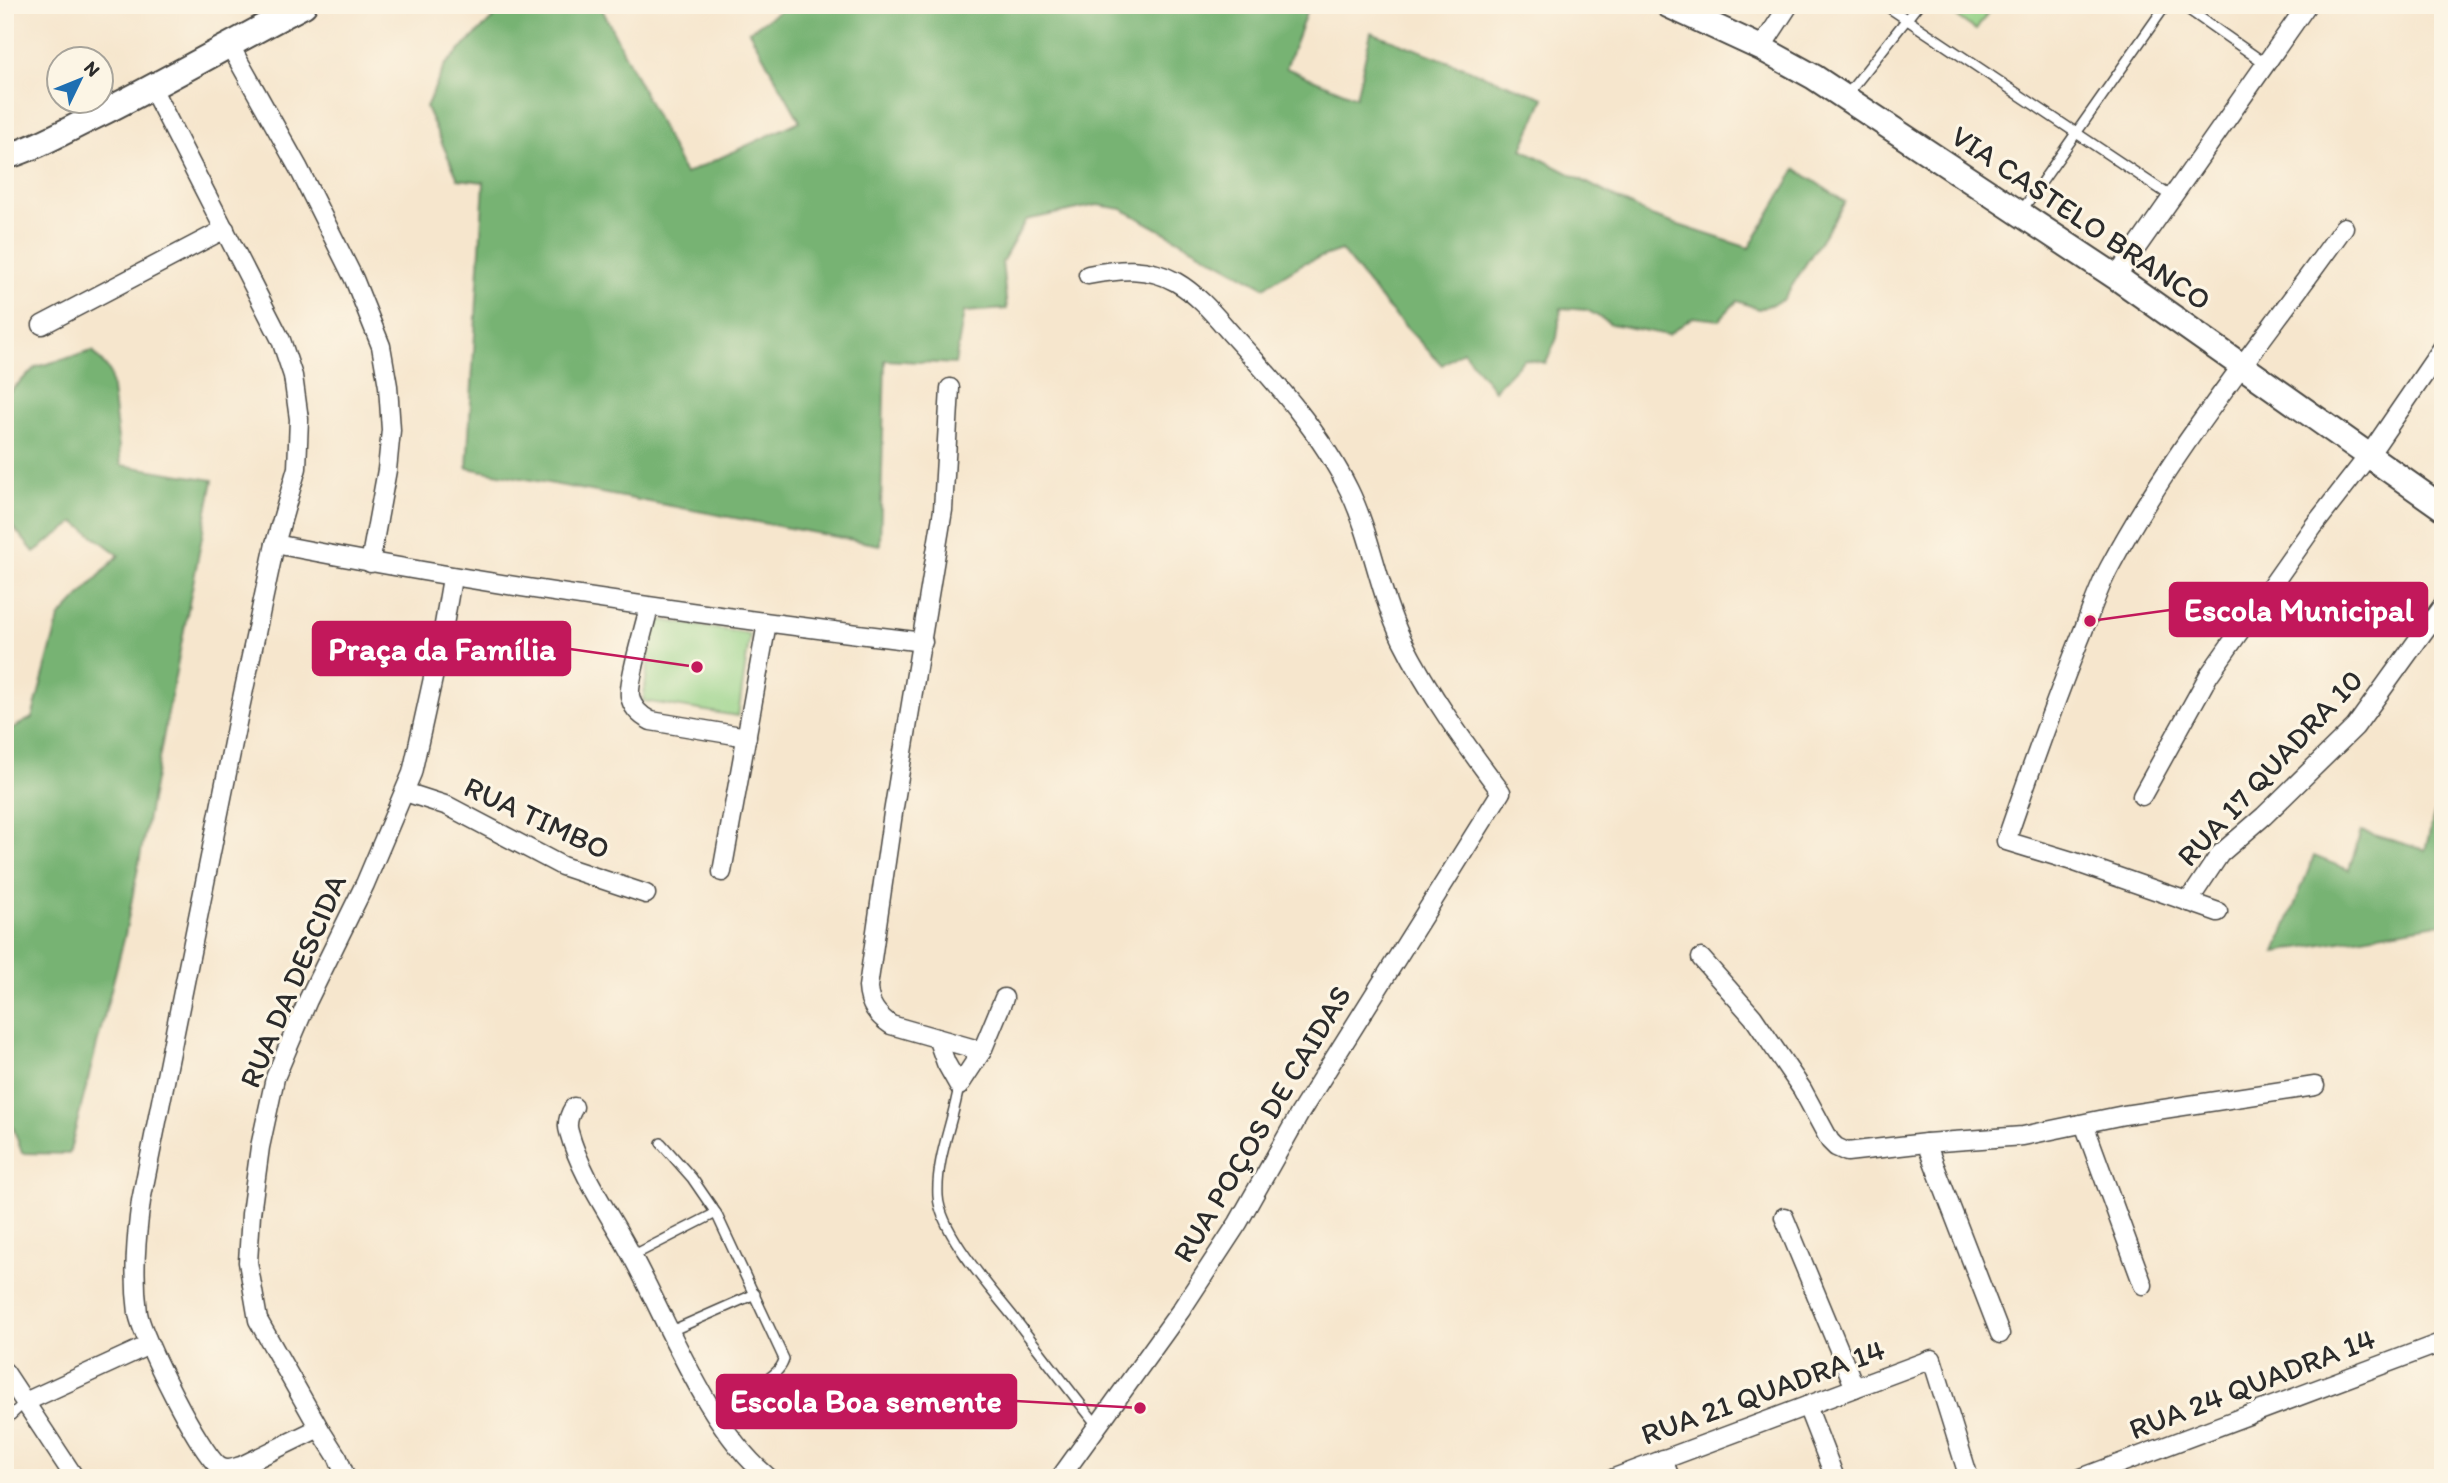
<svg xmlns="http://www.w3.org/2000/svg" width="2448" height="1483" viewBox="0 0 2448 1483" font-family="Itim,sans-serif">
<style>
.green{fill:#94d186;stroke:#607e58;stroke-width:2}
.forest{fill:#77b373;stroke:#516f4f;stroke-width:2}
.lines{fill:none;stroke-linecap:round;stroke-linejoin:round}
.service-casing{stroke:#494743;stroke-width:12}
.minor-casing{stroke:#494743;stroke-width:21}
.secondary-casing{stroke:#494743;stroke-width:28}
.service{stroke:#fff;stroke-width:9}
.minor{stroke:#fff;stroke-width:18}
.secondary{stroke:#fff;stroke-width:24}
.labels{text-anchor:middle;stroke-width:6;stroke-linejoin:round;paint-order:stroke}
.street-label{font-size:30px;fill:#2b2b2b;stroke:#fcf5e5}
.leader{fill:none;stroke:#c2185b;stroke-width:2.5}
.callout-dot{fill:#c2185b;stroke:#fcf5e5;stroke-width:2.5}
.callout{fill:#c2185b;stroke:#c2185b;stroke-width:2.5}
.callout-label{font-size:32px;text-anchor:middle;font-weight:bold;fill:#fff}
</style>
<rect width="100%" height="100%" fill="#fcf5e5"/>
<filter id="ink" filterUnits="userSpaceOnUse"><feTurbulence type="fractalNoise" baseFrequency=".0143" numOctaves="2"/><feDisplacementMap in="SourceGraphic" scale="14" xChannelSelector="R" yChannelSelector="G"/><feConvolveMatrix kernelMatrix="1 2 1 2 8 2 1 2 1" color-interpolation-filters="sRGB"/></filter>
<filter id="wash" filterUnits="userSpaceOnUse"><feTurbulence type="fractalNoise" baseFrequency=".00686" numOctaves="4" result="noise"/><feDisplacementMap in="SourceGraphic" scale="28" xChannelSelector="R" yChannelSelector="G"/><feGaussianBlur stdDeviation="1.57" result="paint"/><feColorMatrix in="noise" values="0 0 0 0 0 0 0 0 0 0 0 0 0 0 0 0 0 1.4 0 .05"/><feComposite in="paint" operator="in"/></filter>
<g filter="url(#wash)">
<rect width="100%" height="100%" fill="#f6e6cd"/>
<g class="green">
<path d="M1940,5H1993L1976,30Z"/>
<path d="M655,619L750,634L738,716L643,701Z"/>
</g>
<g class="forest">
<path d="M506,5H593L601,7L685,174L800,121L749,31L789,5H1309L1286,68L1356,97L1371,32L1544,98L1522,149L1651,216L1749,248L1796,169L1845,202L1783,300L1759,309L1737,301L1719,320L1693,317L1668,335L1611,324L1587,310L1561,308L1557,338L1546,363L1524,359L1494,390L1463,351L1442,365L1386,306L1341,250L1304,263L1264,287L1122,209L1097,205L1026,220L1002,262L1007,309L964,312L955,364L885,360L880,545L467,468L484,182L458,179L426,107L445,65Z"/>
<path d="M93,351L110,372L121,465L213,480L125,935L69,1154L22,1153L5,1104V732L32,718L59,618L119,555L75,522L34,552L5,517V396L36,367Z"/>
<path d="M2443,780V923L2276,952L2314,856L2349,870L2361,831L2425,850Z"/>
</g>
</g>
<g filter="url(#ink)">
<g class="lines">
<g class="service-casing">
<g id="service">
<path d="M1885,5L2172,197"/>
<path d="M2182,5L2266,64"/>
<path d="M1846,96L1918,5"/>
<path d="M2020,213L2166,5"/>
<path d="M959,1086C953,1123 936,1158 938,1196C940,1234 995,1293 1018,1323C1044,1357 1070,1391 1097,1425"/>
<path d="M661,1143L692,1178L716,1213L784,1359C780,1381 730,1397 711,1406"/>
<path d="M5,1245L7,1191"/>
<path d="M632,1256L716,1213"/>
<path d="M671,1331L755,1294"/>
<path d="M5,1421L25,1402"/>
</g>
</g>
<g class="minor-casing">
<g id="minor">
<path d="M229,44L299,169L354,279L381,346L388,386L391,430L387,470L370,563"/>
<path d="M1761,48L1789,5"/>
<path d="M152,88L281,340L293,376L299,419L297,468L275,544L240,708L141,1201C136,1239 133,1275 138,1313C142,1337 201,1456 220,1467C228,1471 233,1468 241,1466L319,1428"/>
<path d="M2116,277L2307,5"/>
<path d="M42,325L225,229"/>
<path d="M950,388L943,510L893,813L868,987C869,1005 877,1015 891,1025L982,1051"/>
<path d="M275,544C489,586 706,616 923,642"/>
<path d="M649,607C645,626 628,680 630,696C632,708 641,716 651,721L747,737"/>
<path d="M405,792L448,806L562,866L646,894"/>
<path d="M2142,796L2209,675L2313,527L2369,455L2443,347"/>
<path d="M722,872L767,623"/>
<path d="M2188,902L2220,854L2264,816L2355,727L2443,605"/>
<path d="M2218,912L2072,861L2006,841C2029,774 2053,707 2079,641C2089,617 2097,591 2109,568C2174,446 2265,339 2344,227"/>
<path d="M1701,958L1753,1017L1802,1089L1830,1141L1836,1147L1847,1152L1926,1143L2023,1136L2124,1115L2315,1086"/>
<path d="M937,1038L946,1063L959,1086L982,1051L1004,998"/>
<path d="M574,1107C569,1115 566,1123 569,1132C581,1176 611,1216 632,1256C670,1326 707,1427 769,1478"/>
<path d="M2084,1124L2143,1285"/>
<path d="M1926,1143L2000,1334"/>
<path d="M1784,1217L1855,1388"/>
<path d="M5,1372L75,1478"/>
<path d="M25,1402L149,1345"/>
<path d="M1807,1406L1835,1478"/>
<path d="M1663,1459L1670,1478"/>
<path d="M346,1478L338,1458L319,1428L258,1320L248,1262L251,1214L260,1147L275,1078L308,1000L365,884L412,773L441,642L452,578"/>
<path d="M1060,1478L1181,1310L1238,1223L1300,1113L1501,792C1465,744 1429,694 1402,640C1379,593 1372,537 1349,490C1321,433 1277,384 1234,337C1217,318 1199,295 1176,282C1148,266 1119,269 1088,275"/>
<path d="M1614,1478L1932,1359L1969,1478"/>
<path d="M2081,1478L2443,1342"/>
</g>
</g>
<g class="secondary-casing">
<g id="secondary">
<path d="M1668,5L1761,48L1814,77L2116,277L2443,508"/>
<path d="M5,157C36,148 65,131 94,117C165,82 233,42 304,5"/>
</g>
</g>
<use href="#service" class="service"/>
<use href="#minor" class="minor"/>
<use href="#secondary" class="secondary"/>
</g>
</g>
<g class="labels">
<g class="street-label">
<text transform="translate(2081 218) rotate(34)" y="10">VIA CASTELO BRANCO</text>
<text transform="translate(2270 768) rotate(-47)" y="10">RUA 17 QUADRA 10</text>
<text transform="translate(537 818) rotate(25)" y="10">RUA TIMBO</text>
<text transform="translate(293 981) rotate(-67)" y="10">RUA DA DESCIDA</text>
<text transform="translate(1262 1124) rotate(-59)" y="10">RUA POÇOS DE CAIDAS</text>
<text transform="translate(2252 1384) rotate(-21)" y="10">RUA 24 QUADRA 14</text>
<text transform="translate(1763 1392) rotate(-20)" y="10">RUA 21 QUADRA 14</text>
</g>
</g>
<path class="leader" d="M2090 621L2170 610M697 667L570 649M1140 1408L1016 1401"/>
<g class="callout-dot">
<circle cx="2090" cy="621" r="7"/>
<circle cx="697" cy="667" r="7"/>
<circle cx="1140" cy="1408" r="7"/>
</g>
<g class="callout">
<rect x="2170" y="583" width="257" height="53" rx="7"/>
<rect x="313" y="622" width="257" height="53" rx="7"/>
<rect x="717" y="1375" width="299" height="53" rx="7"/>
</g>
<g class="callout-label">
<text x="2299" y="621">Escola Municipal</text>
<text x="442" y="660">Praça da Família</text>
<text x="866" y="1412">Escola Boa semente</text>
</g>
<rect width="2448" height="1483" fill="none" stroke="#fcf5e5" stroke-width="28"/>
<g transform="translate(80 80) rotate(47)"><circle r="33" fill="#fcf5e5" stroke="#a8a49b" stroke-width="2"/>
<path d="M0-5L12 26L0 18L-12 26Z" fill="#1f6fb2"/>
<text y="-10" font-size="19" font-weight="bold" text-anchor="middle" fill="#2b2b2b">N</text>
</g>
</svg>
